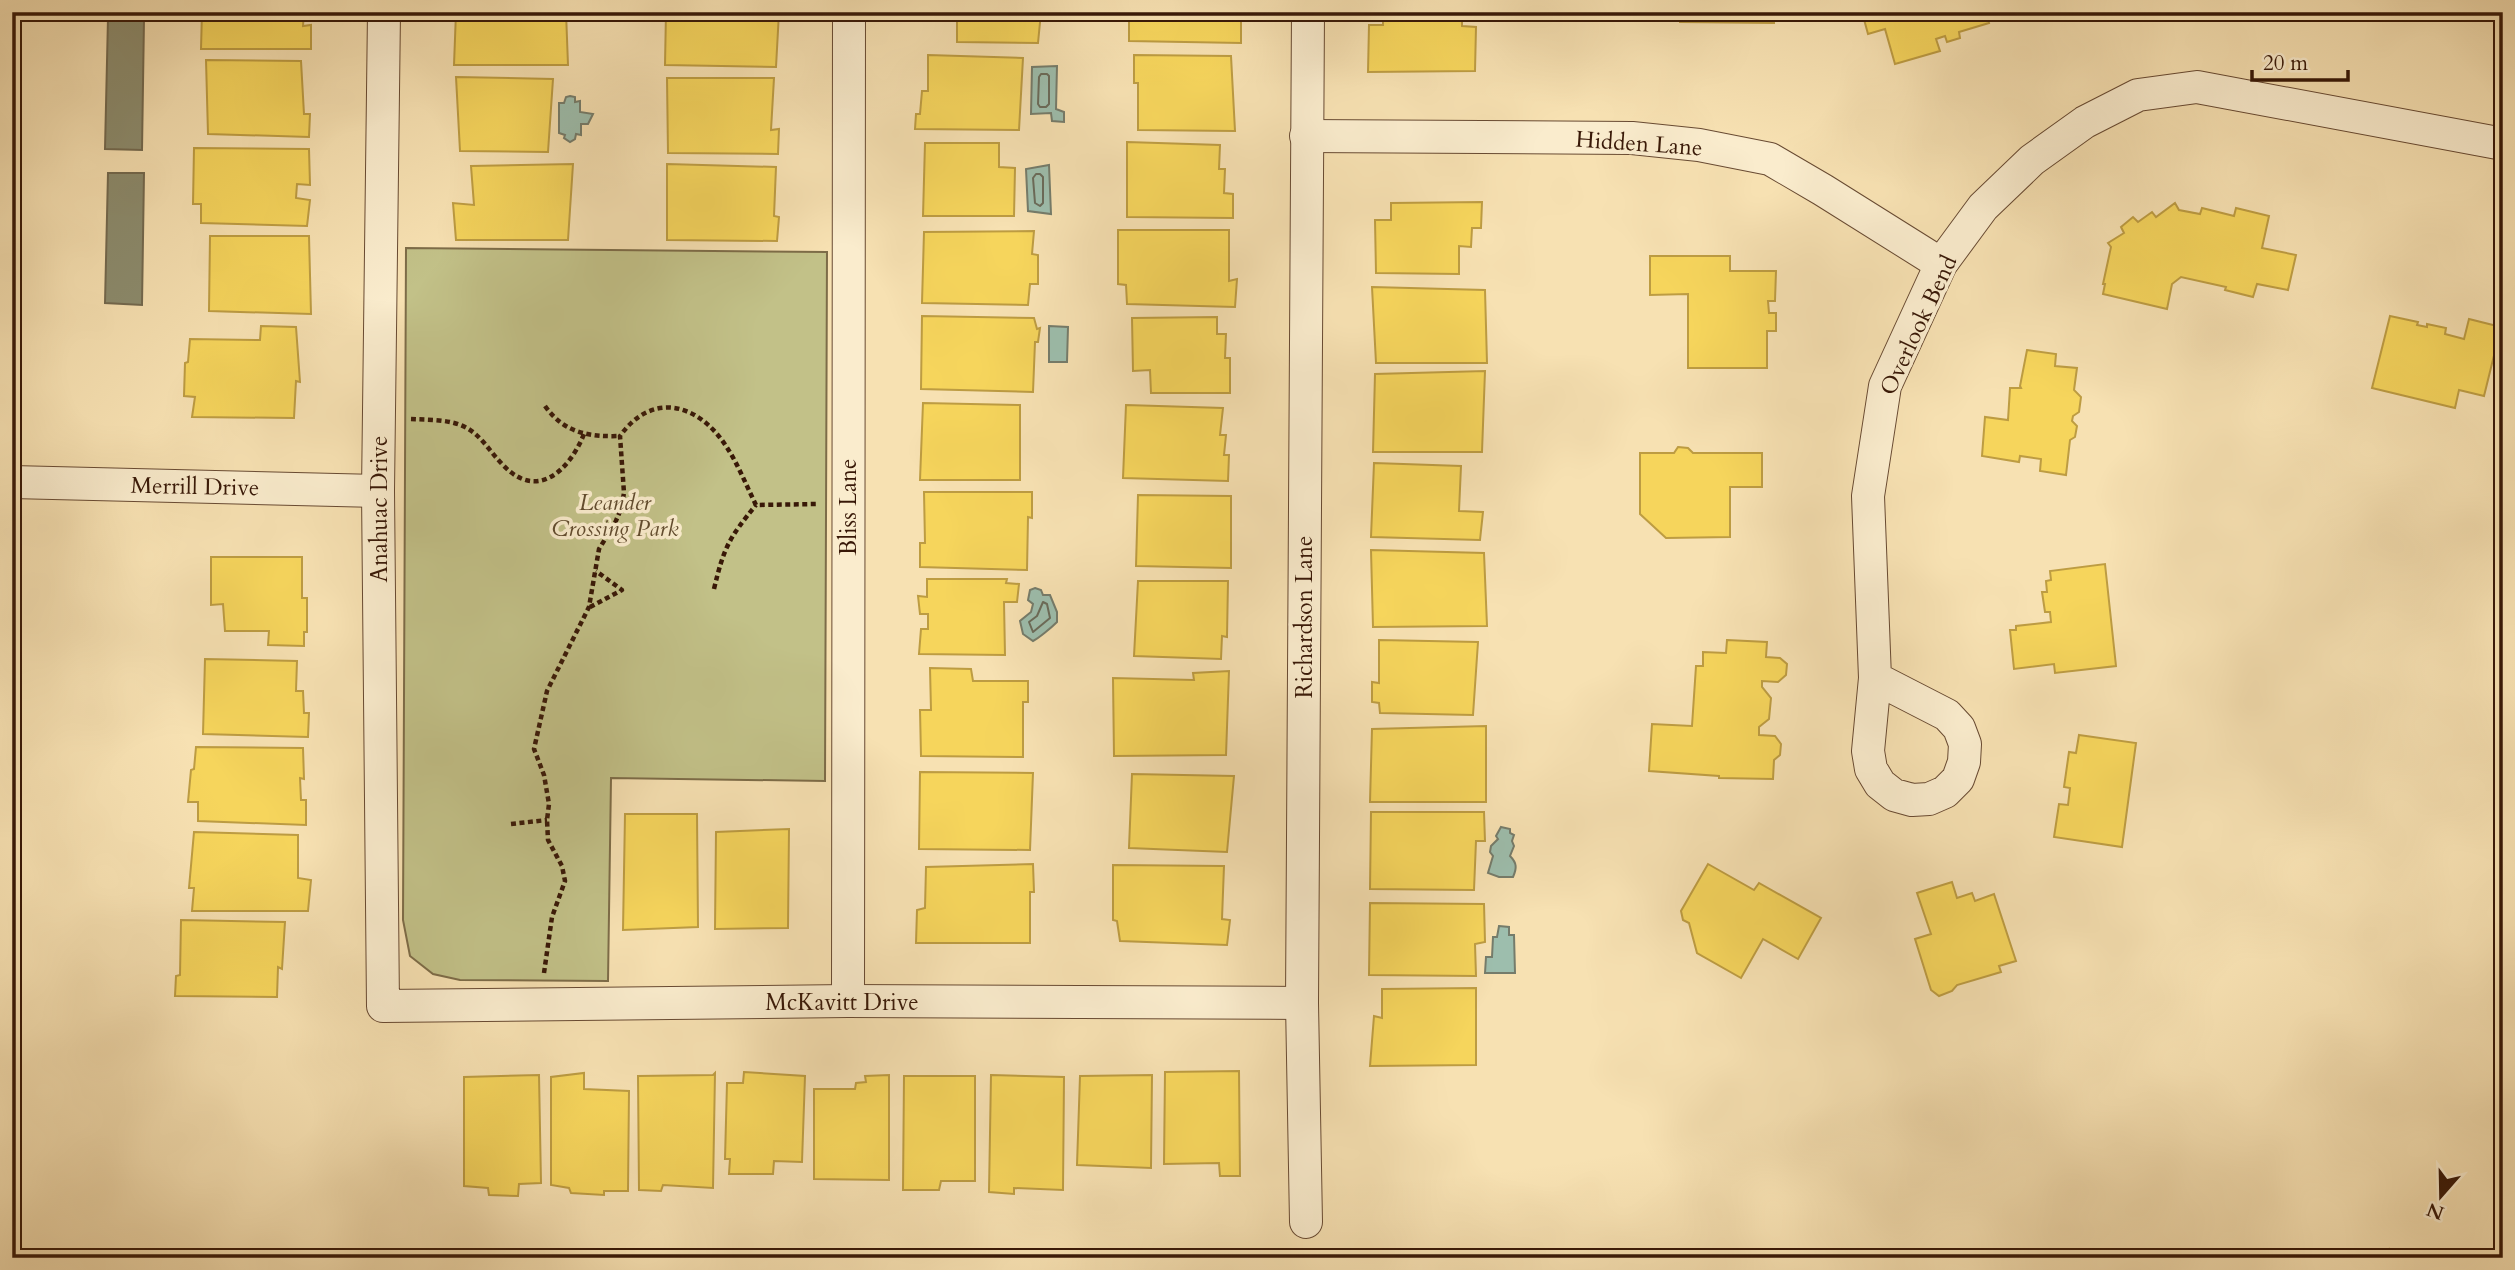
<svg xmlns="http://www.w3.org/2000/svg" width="2515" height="1270" viewBox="0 0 2515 1270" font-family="Cardo,serif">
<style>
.green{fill:#c2c188;stroke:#7d6c48;stroke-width:2}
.water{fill:#9dbead;stroke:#757c6b;stroke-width:2}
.homes{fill:#f6d55c;stroke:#bd9c42;stroke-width:2}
.industry{fill:#8c8c6e;stroke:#73694f;stroke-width:2}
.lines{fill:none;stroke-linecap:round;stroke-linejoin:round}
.shore{stroke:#6a6b5a;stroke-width:2}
.street-casing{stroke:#684a32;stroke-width:34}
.path{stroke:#381807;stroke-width:4.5;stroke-dasharray:5 3.5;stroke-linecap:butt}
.street{stroke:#faeccd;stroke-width:32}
.labels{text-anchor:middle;stroke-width:7;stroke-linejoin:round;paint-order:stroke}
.street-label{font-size:23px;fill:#381807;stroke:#faeccd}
.park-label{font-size:23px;font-style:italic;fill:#614b2e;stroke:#faeccd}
</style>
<rect width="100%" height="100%" fill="#f7e1b2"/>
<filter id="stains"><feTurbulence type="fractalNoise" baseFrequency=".00286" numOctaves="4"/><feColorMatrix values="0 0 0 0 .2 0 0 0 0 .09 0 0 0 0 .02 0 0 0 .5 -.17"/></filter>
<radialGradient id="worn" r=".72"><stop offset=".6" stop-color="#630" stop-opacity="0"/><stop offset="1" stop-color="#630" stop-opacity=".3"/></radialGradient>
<path class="green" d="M406,248L827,252L825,781L611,778L608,981L460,980L433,974L410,956L403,920Z"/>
<g class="water">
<path d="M1057,66L1056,109L1064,112V122L1052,121L1051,113L1031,114L1032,67Z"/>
<path d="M570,96L575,97V102L580,101V112L593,114L588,124H581V135L576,134L575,139L570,142L564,138L565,135L559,133V103H564L566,97Z"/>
<path d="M1049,165L1051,214L1028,211L1026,169Z"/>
<path d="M1049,326L1068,327L1067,362H1049Z"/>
<path d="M1035,588L1041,590L1043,595H1050L1057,612V622C1052,627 1039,638 1033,641L1023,634L1020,621L1031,612L1033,604L1028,600L1030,590Z"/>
<path d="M1501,827L1510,829V833L1514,835L1512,841L1514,846L1510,856C1517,863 1517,868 1513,877H1499L1488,873L1493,856L1490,852L1491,846L1498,839L1496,836Z"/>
<path d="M1499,926L1509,927V935H1514L1515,973H1485L1486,957H1492L1493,937H1497Z"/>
</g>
<g class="homes">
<path d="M12,12H18L16,333H12Z"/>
<path d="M202,12H304L303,26L311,25V49H201Z"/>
<path d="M456,12H566L568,65H454Z"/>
<path d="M666,12H779L776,67L665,65Z"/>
<path d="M957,12H1041L1038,43L957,42Z"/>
<path d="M1119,12H1241V43L1129,41V21L1119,20Z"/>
<path d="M1383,12H1462V26L1476,27L1475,71L1368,72L1369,25H1383Z"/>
<path d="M1679,12H1774V23L1680,22Z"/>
<path d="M1862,12H1986L1989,23L1959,32L1960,38L1947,42L1945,36L1936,39L1940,51L1895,64L1885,29L1868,34Z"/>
<path d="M928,55L1023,58L1019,130L915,129L916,114H920L922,91H928Z"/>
<path d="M1134,55L1231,56L1235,131L1138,130V83H1134Z"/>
<path d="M206,60L301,61L304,114H310L309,137L208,134Z"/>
<path d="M456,77L553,79L548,152L460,151Z"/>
<path d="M667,78H774L771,130L779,129L778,154L668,153Z"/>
<path d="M1127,142L1220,145L1219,169H1225L1224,193L1233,194V218L1127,217Z"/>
<path d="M925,143H999V167L1015,168L1014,216H923Z"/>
<path d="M194,148L309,149L310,185L297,184L296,198L310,200L307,226L201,223V204H193Z"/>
<path d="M573,164L568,240H456L453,203L474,205L471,166Z"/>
<path d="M667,164L776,167L774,216L779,217L777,241L667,240Z"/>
<path d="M1482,202L1481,228H1472L1471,247L1459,246V274L1376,273L1375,220H1391V203Z"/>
<path d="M2175,203L2179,210L2200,214L2202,208L2234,216L2236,208L2269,216L2262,248L2296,255L2288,290L2257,284L2253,297L2225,290L2226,287L2181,277L2172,284L2167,309L2103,294L2105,284H2103L2111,247L2108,243L2124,233L2121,227L2133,217L2138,222L2152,212L2156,217Z"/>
<path d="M1118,230H1229V281L1237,279L1235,307L1127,304L1126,285L1118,284Z"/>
<path d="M1034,231L1032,254L1038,255V284H1030L1028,305L922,303L924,232Z"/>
<path d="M210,236H309L311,314L209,311Z"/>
<path d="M1650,256H1730V271H1776L1775,301H1768L1769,313H1776V331H1767V368H1688V294L1650,295Z"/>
<path d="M1372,287L1485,290L1487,363H1376Z"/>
<path d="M922,316L1034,318L1037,329L1040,328L1038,342H1035L1033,392L921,389Z"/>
<path d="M2390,316L2418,322L2417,325L2427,327V324L2446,328L2445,334L2464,339L2469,319L2501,327L2484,396L2459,390L2455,408L2372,388Z"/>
<path d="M1217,317V334H1226L1225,358H1230V393H1151L1150,370L1133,371L1132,318Z"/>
<path d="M261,326L296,327L300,382L296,381L294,418L192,417L195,397L184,396L185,363L188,362L190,339L260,340Z"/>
<path d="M2027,350L2056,354L2055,366L2077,368L2074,390L2081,397L2079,412L2073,416L2072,421L2077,426L2075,437L2070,440L2066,475L2040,471L2041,459L2020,456L2019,462L1982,456L1985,417L2008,420L2010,388H2021L2020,386Z"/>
<path d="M1485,371L1482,452H1373L1375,374Z"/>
<path d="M923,403L1020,405V480H920Z"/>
<path d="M1126,405L1223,408L1220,435H1226L1224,455H1229L1228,481L1123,478Z"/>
<path d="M1678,447L1688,448L1693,453H1762V487H1730V537L1666,538L1640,514V453H1674Z"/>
<path d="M1374,463L1461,466L1459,511L1483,512L1480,540L1371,537Z"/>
<path d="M924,492H1032V518L1028,517L1027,570L920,567V543H925Z"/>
<path d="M1138,495L1231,496V568L1136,566Z"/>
<path d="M1371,550L1484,553L1487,626L1373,627Z"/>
<path d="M211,557H302V598H307V632H304V646L268,645L269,631H225L223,604L211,605Z"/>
<path d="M2105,564L2116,666L2055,673L2054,664L2014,669L2010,630H2016V626L2051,622L2050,612H2045L2042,592H2047L2046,581L2051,580L2050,571Z"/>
<path d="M927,579H1007L1006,583L1019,584L1017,602H1004L1005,655L919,654L921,629H928V614H920L918,596L927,597Z"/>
<path d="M1138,581H1228L1227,637L1222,636L1221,659L1134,656Z"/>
<path d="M1379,640L1478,642L1473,715L1380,713L1379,703L1372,702V682L1379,683Z"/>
<path d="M1727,640L1767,642L1766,657L1780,658L1787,664L1786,675L1778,682L1762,681V687L1771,698L1769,719L1759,727V735L1775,736L1781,744L1780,755L1774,760L1773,779L1719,778V776L1649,771L1652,724L1692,726L1696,666H1703V652L1726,653Z"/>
<path d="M205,659L297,661L296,691H303L304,713H309L308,737L203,734Z"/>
<path d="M930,668L971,669L973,681H1028V702H1023V757L921,756L920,710H931Z"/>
<path d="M1229,671L1226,755L1114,756L1113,678L1194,680L1193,673Z"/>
<path d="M1486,726V802H1370L1372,729Z"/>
<path d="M2079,735L2136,743L2122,847L2054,837L2059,804L2068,805L2070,788L2064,787L2069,752L2076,753Z"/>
<path d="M196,747L303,748L304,779L300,778L301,800H306V825L198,821V802H188L191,770L194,769Z"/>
<path d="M920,772L1033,773L1030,850L919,849Z"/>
<path d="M1132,774L1234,776L1227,852L1129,848Z"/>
<path d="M1371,812H1484L1485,841H1476L1474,890L1370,889Z"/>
<path d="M625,814H697L698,927L623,930Z"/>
<path d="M789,829L788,928L715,929L716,832Z"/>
<path d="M194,832L298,835V878L311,880L308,911H192L194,888H189Z"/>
<path d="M1033,864L1034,892H1030V943H916L917,910L925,908L926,867Z"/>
<path d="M1708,864L1754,890L1759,883L1821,918L1798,959L1763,939L1741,978L1697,953L1689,923L1683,920L1681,911Z"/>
<path d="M1113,865L1224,866L1222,919L1230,920L1227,945L1120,941L1117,921L1113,920Z"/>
<path d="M1952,882L1957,898L1972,893L1975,901L1994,894L2016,961L1999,966L2001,972L1957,985L1952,991L1939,996L1931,990L1915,939L1931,934L1917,893Z"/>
<path d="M1370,903L1484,904L1485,942L1475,944L1476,976L1369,975Z"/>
<path d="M181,920L285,922L282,969L278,967L277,997L175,996L176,976L180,975Z"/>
<path d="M1476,988V1065L1370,1066L1374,1016L1382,1018V989Z"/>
<path d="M1239,1071L1240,1176H1220L1219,1163L1164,1164L1165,1072Z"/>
<path d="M744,1072L805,1076L802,1162L774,1161L773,1174H729L730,1159H725L727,1083H743Z"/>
<path d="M584,1073V1089L629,1091L628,1191H604V1195L571,1193L569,1188L551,1185V1077Z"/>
<path d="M715,1073L713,1188L663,1185L661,1191L639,1190L638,1076L713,1075Z"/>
<path d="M539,1075L541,1183L519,1184L518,1196L489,1195L488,1188L464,1186V1077Z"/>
<path d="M889,1075V1180L814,1179V1089H855L856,1083L866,1082L865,1076Z"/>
<path d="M991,1075L1064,1077L1063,1190L1014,1188V1194L989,1192Z"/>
<path d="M1152,1075L1151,1168L1077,1165L1080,1076Z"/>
<path d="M904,1076H975V1181H941L939,1190H903Z"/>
<path d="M2389,1249L2390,1258H2333V1257Z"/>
</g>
<g class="industry">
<path d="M108,18L144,19L142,150L105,149Z"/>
<path d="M108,173H144L142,305L105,303Z"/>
</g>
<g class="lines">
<g class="shore">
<path d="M1041,74H1047L1049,76V104L1046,107H1040L1038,104L1039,77Z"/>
<path d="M1036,174H1040L1043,177V203L1040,206L1035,203L1033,178Z"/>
<path d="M1043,602L1047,604L1050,618L1033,632L1029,622L1037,616Z"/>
</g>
<g class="street-casing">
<g id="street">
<path d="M384,12L378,491L383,1006L848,1001L1302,1003"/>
<path d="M1306,136L1632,138L1699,145L1770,159L1823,190L1941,264"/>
<path d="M12,482L378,491"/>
<path d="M1875,678L1947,715L1959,728L1965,744L1964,762L1958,779L1945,792L1929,799L1912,800L1894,795L1880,784L1871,769L1868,751L1875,678L1868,496L1885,386L1941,264L1983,207L2032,160L2085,122L2138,95L2197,87L2503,144"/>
<path d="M848,1001L849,12"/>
<path d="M1306,1222L1302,1003L1308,12"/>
</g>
</g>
<g class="path">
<path d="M545,406C564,433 589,437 620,436"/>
<path d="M411,419C429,420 449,419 465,427C481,435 490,452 503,465C538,502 570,469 584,434"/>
<path d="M714,589C724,547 729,538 756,505"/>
<path d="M590,607L622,590L596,571"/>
<path d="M511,824L547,820"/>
<path d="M544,973L552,917L565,881L562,866L548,840L547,820L549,804L544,775L534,749L547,691L589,607L599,549L615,523L621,509L624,493L620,436C652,391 698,403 726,446C738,464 746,485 756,505L818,504"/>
</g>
<use href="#street" class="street"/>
</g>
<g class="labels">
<g class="street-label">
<text transform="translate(1639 143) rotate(4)" y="8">Hidden Lane</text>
<text transform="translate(1918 325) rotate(-65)" y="8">Overlook Bend</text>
<text transform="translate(195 486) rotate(1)" y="8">Merrill Drive</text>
<text transform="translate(848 507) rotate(-90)" y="8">Bliss Lane</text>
<text transform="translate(379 509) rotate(-90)" y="8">Anahuac Drive</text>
<text transform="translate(1304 617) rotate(-90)" y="8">Richardson Lane</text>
<text x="842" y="1010">McKavitt Drive</text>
</g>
<g class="park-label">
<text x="615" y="510">Leander<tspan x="615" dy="26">Crossing Park</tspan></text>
</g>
</g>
<rect width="2515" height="1270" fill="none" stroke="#f7e1b2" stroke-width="42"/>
<rect x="14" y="14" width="2487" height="1242" fill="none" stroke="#381807" stroke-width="3.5"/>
<rect x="21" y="21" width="2473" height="1228" fill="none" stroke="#381807" stroke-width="2"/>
<g transform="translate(2441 1196) rotate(200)" stroke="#faeccd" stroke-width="5" paint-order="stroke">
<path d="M0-5L12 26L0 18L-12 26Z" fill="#381807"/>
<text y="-10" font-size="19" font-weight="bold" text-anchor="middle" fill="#381807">N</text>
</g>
<path d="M2252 70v10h96v-10" fill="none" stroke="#381807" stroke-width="3.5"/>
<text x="2263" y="70" font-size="21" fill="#381807" stroke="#faeccd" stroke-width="5" paint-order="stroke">20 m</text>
<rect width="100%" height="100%" filter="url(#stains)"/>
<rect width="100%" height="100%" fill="url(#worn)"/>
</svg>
